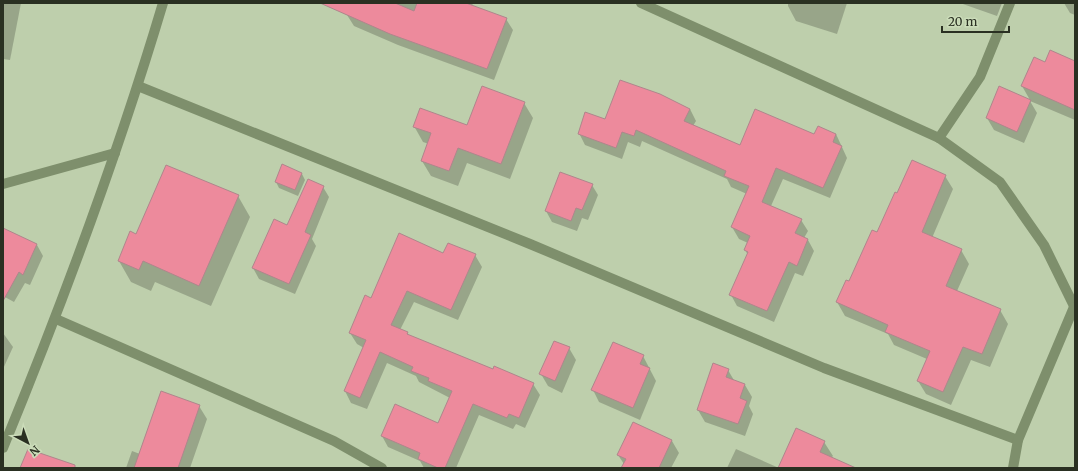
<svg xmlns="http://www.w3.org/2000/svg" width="1078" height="471" viewBox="0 0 1078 471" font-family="Merriweather,serif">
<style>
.shadow{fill:#0003}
.building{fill:#ed8a9c;stroke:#af868c}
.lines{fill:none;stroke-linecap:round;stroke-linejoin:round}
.street{stroke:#7e8f6c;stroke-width:10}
</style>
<rect width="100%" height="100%" fill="#becfac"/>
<g class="shadow">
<path d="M3,3H21L10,60L3,59Z"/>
<path d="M325,3H473L472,6L506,19L513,30L494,80L398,45L354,26L347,15Z"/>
<path d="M788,3H847L837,34L796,21L788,6Z"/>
<path d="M960,3H1002L997,16Z"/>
<path d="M1064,3H1075V15L1070,13Z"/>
<path d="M1034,58L1045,63L1075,62V120L1030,101L1037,113L1024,143L994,130L987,118L1030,100L1022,86Z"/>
<path d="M524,103L533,118L510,179L467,163L458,186L431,176L422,161L429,144L423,142L414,126L468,127Z"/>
<path d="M690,109L696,121L693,126L740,146L815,135L836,134L847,158L830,198L783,179L771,206L801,220L808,231L804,238L808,240L814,251L803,276L795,273L774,322L737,306L731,295L748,255L745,250L748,243L739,239L732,227L747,194L731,187L727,179L642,141L640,147L628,142L622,159L585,145L579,133L606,120Z"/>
<path d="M283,165L302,174L305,180L298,196L279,188L276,182Z"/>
<path d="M945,176L953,189L932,238L961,250L969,264L957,291L1000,310L1008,324L990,367L971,360L951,405L926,394L918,381L927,359L894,345L888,334L845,316L837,302L846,281L850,282L898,195Z"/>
<path d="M592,185L598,195L588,220L582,218L577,231L552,222L546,211Z"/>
<path d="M323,187L329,197L312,239L316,246L295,294L259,279L253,268Z"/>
<path d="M238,196L250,217L211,306L155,282L151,291L131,282L119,261L136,235Z"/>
<path d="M3,229L37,245L43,256L30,285L25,283L14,302L3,296Z"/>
<path d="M444,254L475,255L482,267L458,320L414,302L400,330L407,332L409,336L493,370L533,384L540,395L525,428L516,424L513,429L479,415L456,468H424L420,461L388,447L382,436L438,425L450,398L419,382L416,376L387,363L367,409L351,403L345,391L364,348L357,344L350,333L372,299Z"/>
<path d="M3,333L13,347L3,369Z"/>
<path d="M569,348L576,360L562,393L548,386L541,374Z"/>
<path d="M643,356L656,381L640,420L599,402L593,390Z"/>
<path d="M728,370L735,382L745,385L752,397L749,406L753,414L745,436L705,422L698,410Z"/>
<path d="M199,406L207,419L190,468H126L132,451L140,454Z"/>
<path d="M634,423L672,441L679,453L671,468H622L624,464L618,455Z"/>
<path d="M824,442L833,456L831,458L854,468H727L736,449L779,468Z"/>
</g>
<g class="building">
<path d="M320,3H395L414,11L417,3H466L507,18L487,69L390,34Z"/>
<path d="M1050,50L1075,61V110L1021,86L1034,57L1045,62Z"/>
<path d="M620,80L660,94L690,109L684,121L740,145L755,109L814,134L818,126L836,134L833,142L842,146L823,188L776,168L762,202L802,219L795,233L808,239L797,266L789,262L767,311L729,295L748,252L744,250L750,236L731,227L749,186L724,176L726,171L636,130L634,136L622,132L616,148L578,134L585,112L605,119Z"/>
<path d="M482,86L525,102L501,164L458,148L449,171L421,161L431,133L413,127L420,108L467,125Z"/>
<path d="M999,86L1031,100L1017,132L986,118Z"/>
<path d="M912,160L946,175L922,232L962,249L946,286L1001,309L982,354L963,347L943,392L917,381L930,351L885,332L888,325L836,302L846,280L849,281L872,230L877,232L895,192L897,193Z"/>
<path d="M282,164L302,173L295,190L275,182Z"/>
<path d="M166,165L239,195L199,286L143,261L139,270L118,261L130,231L136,234Z"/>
<path d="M560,172L593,184L582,210L576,208L571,221L545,211Z"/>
<path d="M308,179L324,186L305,232L311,235L289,284L252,268L274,219L287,225Z"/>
<path d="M3,228L37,244L23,275L19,272L3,301Z"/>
<path d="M399,233L443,253L448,243L476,254L451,310L407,291L391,325L408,332L407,334L493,369L494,366L534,383L519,418L509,414L507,418L473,404L445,468H438L418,459L420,453L381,436L395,404L438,423L452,391L428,381L429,378L411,371L413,367L380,352L360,398L344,391L366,340L349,333L365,295L371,298Z"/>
<path d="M554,341L570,347L555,381L539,374Z"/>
<path d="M613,342L644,355L640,364L650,368L633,408L591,390Z"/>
<path d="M713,363L729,369L726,377L745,384L740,398L747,401L738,424L697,410Z"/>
<path d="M161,391L200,405L178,468H134Z"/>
<path d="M633,422L672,440L659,468H621L626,459L617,455Z"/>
<path d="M796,428L825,441L820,452L856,468H778Z"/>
<path d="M28,449L75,465V468H20Z"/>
</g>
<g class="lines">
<g class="street">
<path d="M641,3L939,138L1000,182L1044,245L1075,308"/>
<path d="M138,86L530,244L824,368L1018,440"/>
<path d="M939,138L980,77L1010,3"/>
<path d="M3,184L115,153"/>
<path d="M56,319L334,441L382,468"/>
<path d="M3,448C63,302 118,154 163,3"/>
<path d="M1013,468L1018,440L1074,307"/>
</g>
</g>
<rect width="1078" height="471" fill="none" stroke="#2a3022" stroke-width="8"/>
<g transform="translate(28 443) rotate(139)" stroke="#cbdcb9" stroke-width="3" paint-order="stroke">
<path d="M0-3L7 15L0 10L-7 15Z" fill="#2a3022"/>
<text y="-6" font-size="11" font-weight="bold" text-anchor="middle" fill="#2a3022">N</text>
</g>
<path d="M942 26v6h67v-6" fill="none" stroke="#2a3022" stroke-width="2"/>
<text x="948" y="26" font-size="12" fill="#2a3022" stroke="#cbdcb9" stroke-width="3" paint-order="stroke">20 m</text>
</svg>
